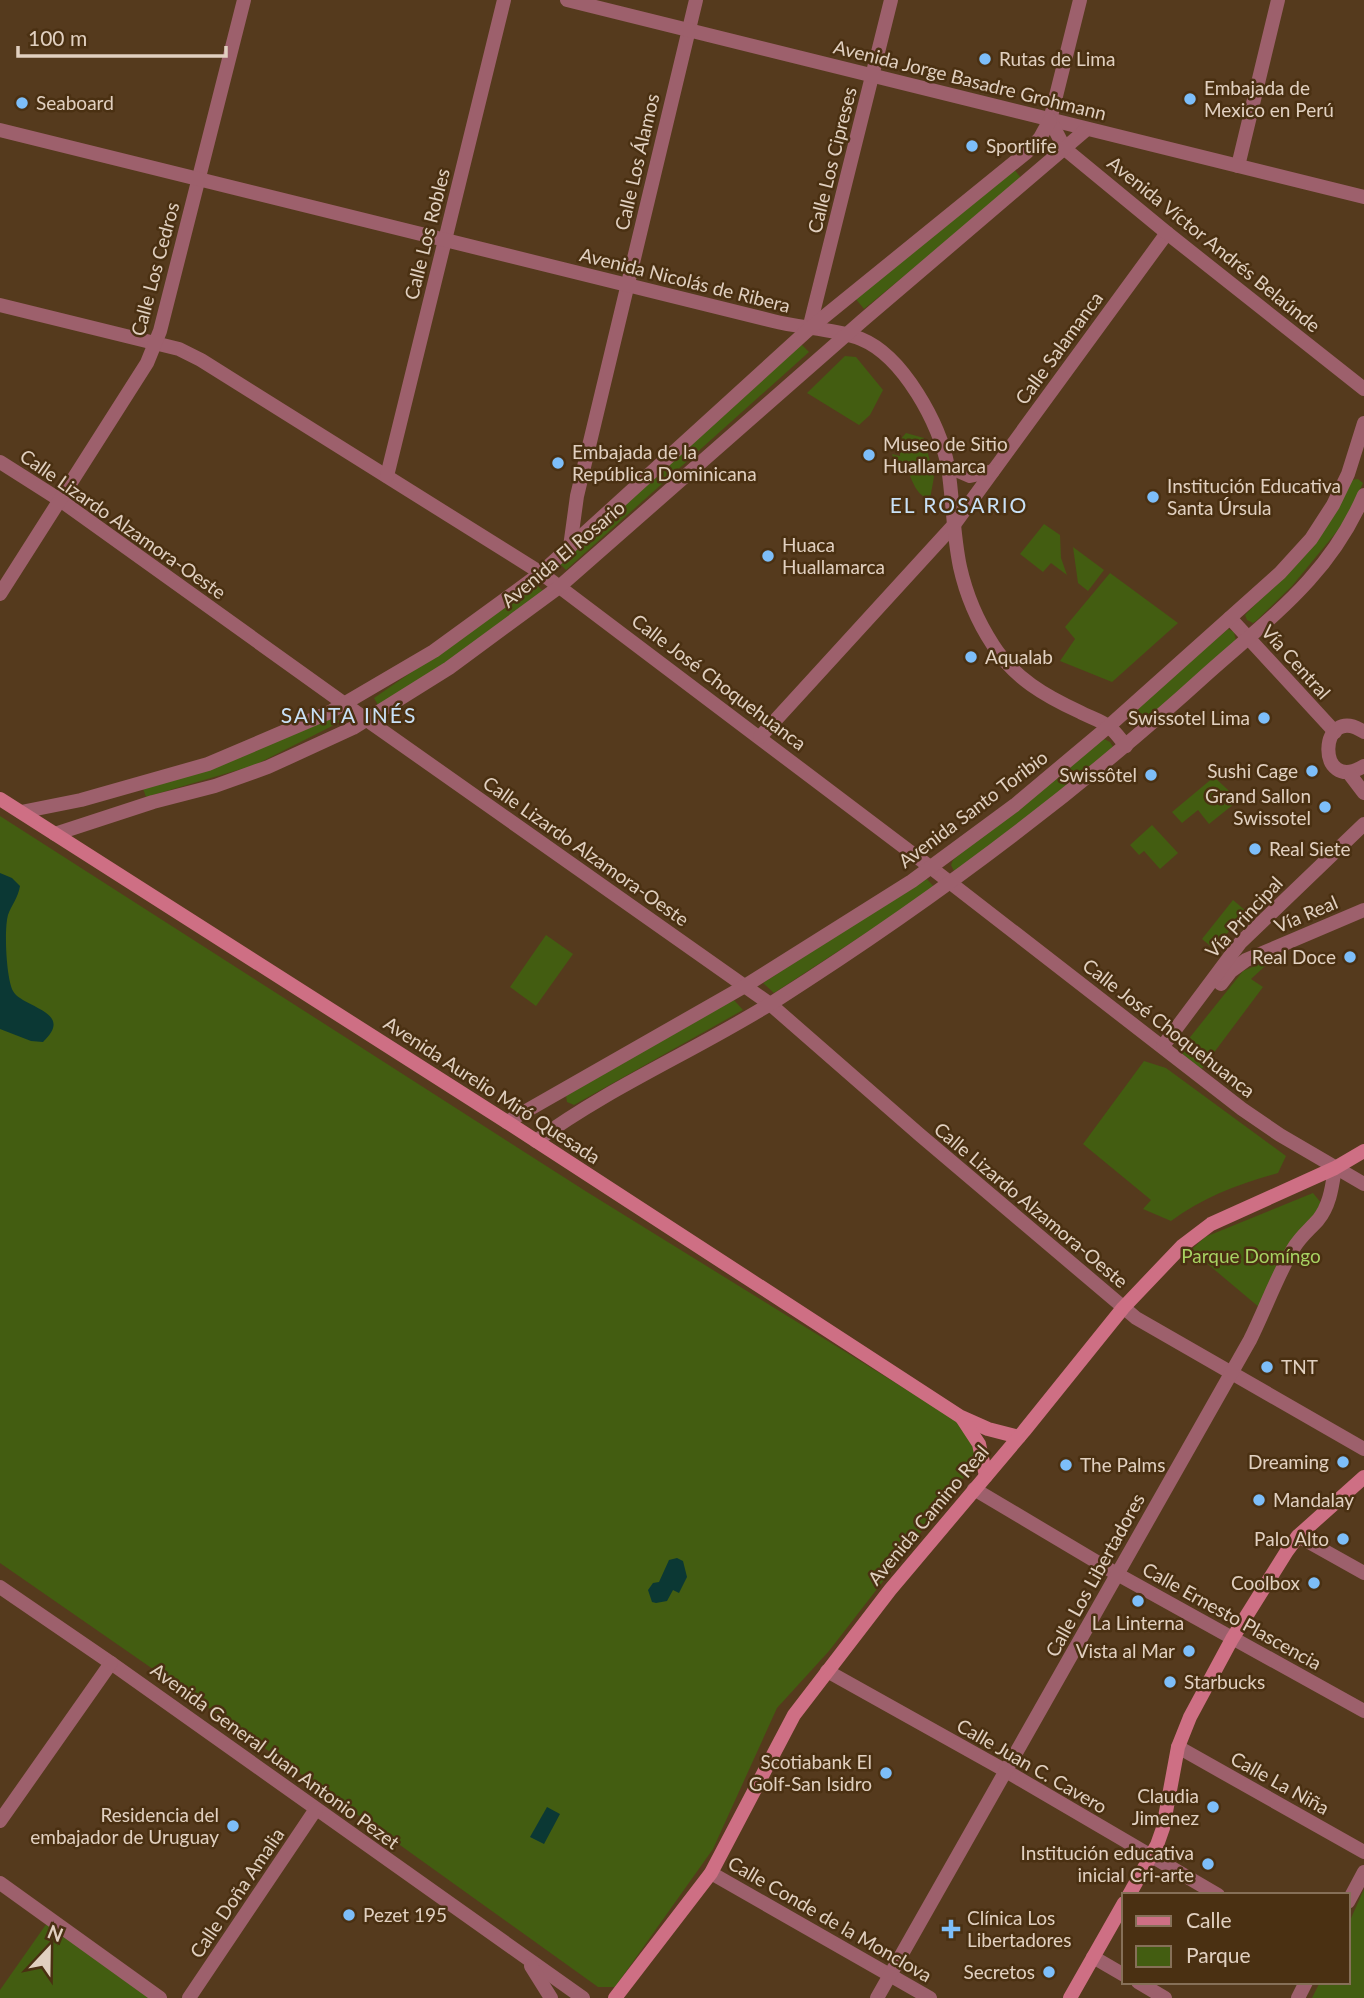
<svg xmlns="http://www.w3.org/2000/svg" width="1364" height="1998" viewBox="0 0 1364 1998" font-family="Lato,sans-serif">
<style>
.green{fill:#435d11}
.water{fill:#0b3834}
.lines{fill:none;stroke-linecap:round;stroke-linejoin:round}
.minor{stroke:#9d606c;stroke-width:14}
.tertiary{stroke:#9d606c;stroke-width:14}
.secondary{stroke:#ce6f84;stroke-width:14}
.poi-dot{fill:#7dbef9;stroke:#4a3012;stroke-width:2.5}
.labels{text-anchor:middle;stroke-width:5;stroke-linejoin:round;paint-order:stroke}
.poi-label{font-size:19px;fill:#e1d0c0;stroke:#4a3012;text-anchor:start}
.street-label{font-size:19px;fill:#e1d0c0;stroke:#4a3012}
.park-label{font-size:19px;fill:#a7d262;stroke:#4a3012}
.neighbourhood-label{font-size:21px;letter-spacing:2px;fill:#c9e1f7;stroke:#4a3012}
</style>
<rect width="100%" height="100%" fill="#553a1d"/>
<g class="green">
<path d="M1013,168L1022,179L864,309L855,298Z"/>
<path d="M801,344L809,352L566,570L559,563Z"/>
<path d="M845,356L856,357L883,390L870,415L859,425L807,393Z"/>
<path d="M906,433L924,438L934,477L930,499C916,496 912,480 907,468L895,463L892,454L900,456V440Z"/>
<path d="M1358,479L1363,483L1348,518L1292,586L1256,621L1253,623L1247,620L1245,615L1285,574L1350,480Z"/>
<path d="M1044,524L1060,535L1061,558L1067,575L1051,563L1043,572L1020,554Z"/>
<path d="M1073,547L1104,570L1088,591L1078,583Z"/>
<path d="M1110,573L1178,623L1112,682L1060,661L1075,639L1065,627Z"/>
<path d="M534,582L544,592L450,662L379,707L374,698L445,649Z"/>
<path d="M1228,629L1234,632L1236,641L1140,724L1126,717Z"/>
<path d="M332,714L340,722L255,765L146,797L142,786Z"/>
<path d="M1100,737L1110,742L1113,747L960,873L954,871L951,865L953,860Z"/>
<path d="M1214,777L1239,800L1209,824L1198,810L1182,823L1172,812Z"/>
<path d="M0,816L587,1192L962,1424L974,1449V1464L829,1651L777,1708L713,1849L615,1987H598L199,1701L0,1563Z"/>
<path d="M1152,825L1178,853L1160,869L1144,851L1139,855L1130,845Z"/>
<path d="M926,878L935,888L774,993L763,983Z"/>
<path d="M1233,900L1246,911L1214,949L1202,939Z"/>
<path d="M546,935L573,954L536,1006L510,987Z"/>
<path d="M1274,958L1251,979L1263,987L1201,1070L1179,1051L1243,971Z"/>
<path d="M733,999L743,1010L574,1105L567,1102L566,1096Z"/>
<path d="M1144,1061L1166,1068L1286,1156L1278,1173C1239,1184 1203,1197 1171,1221L1143,1209L1151,1200L1083,1144Z"/>
<path d="M1313,1193L1322,1204L1260,1308L1191,1250L1205,1237Z"/>
<path d="M1364,1889V1998H1312L1320,1982H1348V1925Z"/>
<path d="M47,1923L152,1998H0V1990Z"/>
</g>
<g class="water">
<path d="M0,873L12,878L20,886C18,898 12,904 8,915C4,929 6,977 13,991C22,1008 76,1011 43,1042L31,1041L0,1029Z"/>
<path d="M677,1558L683,1561L687,1577L679,1593L673,1590L667,1601L656,1603L652,1602L648,1590L653,1583L659,1582L669,1560Z"/>
<path d="M547,1807L560,1814L544,1844L530,1837Z"/>
</g>
<g class="lines">
<g class="minor">
<path d="M1050,120L1080,0"/>
<path d="M1238,166L1278,0"/>
<path d="M0,305L179,349L201,360L541,573L921,860L1242,1109L1280,1135L1364,1184"/>
<path d="M809,329L891,0"/>
<path d="M0,462L60,500L367,720L770,1004L920,1135L1136,1318L1364,1449"/>
<path d="M387,476L504,0"/>
<path d="M570,547L577,496L696,0"/>
<path d="M0,594L147,363L160,331L244,0"/>
<path d="M1230,618L1335,732"/>
<path d="M1364,732C1318,701 1315,796 1364,766"/>
<path d="M760,737L953,526L1167,233"/>
<path d="M1348,772L1364,793"/>
<path d="M1221,984L1231,971L1246,960L1364,910"/>
<path d="M1163,1046L1240,943L1364,824"/>
<path d="M974,1489L1117,1574L1364,1711"/>
<path d="M1298,1536L1364,1573"/>
<path d="M0,1587L111,1663L583,1998"/>
<path d="M827,1671L1006,1771L1218,1895"/>
<path d="M1178,1747L1364,1852"/>
<path d="M0,1821L111,1663"/>
<path d="M711,1873L930,1998"/>
<path d="M1348,1902L1364,1872"/>
<path d="M1093,1957L1124,1975"/>
<path d="M531,1966L551,1998"/>
<path d="M1138,1982L1165,1998"/>
<path d="M189,1998L316,1809"/>
<path d="M877,1998L1250,1340C1265,1310 1276,1278 1293,1249C1300,1237 1309,1230 1318,1220C1330,1205 1332,1187 1335,1168"/>
<path d="M1298,1998L1306,1982"/>
</g>
<g class="tertiary">
<path d="M567,0L1364,197"/>
<path d="M1050,120L1065,149L1167,233L1364,389"/>
<path d="M0,130L773,321C800,328 837,329 861,339C903,356 940,424 948,467C953,500 953,534 960,567C966,594 978,622 993,645C1014,678 1045,696 1080,712C1089,717 1100,720 1108,726C1115,731 1121,740 1126,746"/>
<path d="M947,466L970,476L993,471"/>
<path d="M21,812L81,800L208,764L330,712L434,651L541,573L809,329L1027,152L1040,138L1050,120"/>
<path d="M55,834L153,802L215,786L268,767L353,728L449,668L559,587L862,321L1087,129"/>
<path d="M507,1122L745,986L912,881L1015,805L1109,726L1280,573L1311,539L1333,505L1348,474L1364,423"/>
<path d="M536,1141C611,1086 697,1050 775,1001C929,903 1073,796 1208,673C1272,616 1329,576 1364,495"/>
<path d="M0,1883L160,1998"/>
</g>
<g class="secondary">
<path d="M0,799L507,1122L961,1417L988,1429L1019,1437"/>
<path d="M962,1418L979,1444L986,1476"/>
<path d="M1129,1895L1157,1845L1163,1828L1178,1747L1190,1717L1232,1639L1287,1551L1298,1536L1364,1477"/>
<path d="M615,1998L711,1873L794,1715L890,1590L1024,1431L1123,1308L1182,1246L1211,1224L1335,1168L1364,1151"/>
<path d="M1070,1998L1124,1903"/>
</g>
</g>
<g class="poi-dot">
<circle cx="985" cy="59" r="7"/>
<circle cx="1190" cy="99" r="7"/>
<circle cx="22" cy="103" r="7"/>
<circle cx="972" cy="146" r="7"/>
<circle cx="869" cy="455" r="7"/>
<circle cx="558" cy="463" r="7"/>
<circle cx="1153" cy="497" r="7"/>
<circle cx="768" cy="556" r="7"/>
<circle cx="971" cy="657" r="7"/>
<circle cx="1264" cy="718" r="7"/>
<circle cx="1312" cy="771" r="7"/>
<circle cx="1151" cy="775" r="7"/>
<circle cx="1325" cy="807" r="7"/>
<circle cx="1255" cy="849" r="7"/>
<circle cx="1350" cy="957" r="7"/>
<circle cx="1267" cy="1367" r="7"/>
<circle cx="1343" cy="1462" r="7"/>
<circle cx="1066" cy="1465" r="7"/>
<circle cx="1259" cy="1500" r="7"/>
<circle cx="1343" cy="1539" r="7"/>
<circle cx="1314" cy="1583" r="7"/>
<circle cx="1138" cy="1601" r="7"/>
<circle cx="1189" cy="1651" r="7"/>
<circle cx="1170" cy="1682" r="7"/>
<circle cx="886" cy="1773" r="7"/>
<circle cx="1213" cy="1807" r="7"/>
<circle cx="233" cy="1826" r="7"/>
<circle cx="1208" cy="1864" r="7"/>
<circle cx="349" cy="1915" r="7"/>
<path d="M947.5 1918.5h7v7h7v7h-7v7h-7v-7h-7v-7h7z"/>
<circle cx="1049" cy="1972" r="7"/>
</g>
<g class="labels">
<g class="poi-label">
<text x="999" y="66">Rutas de Lima</text>
<text x="1204" y="95">Embajada de<tspan x="1204" dy="22">Mexico en Perú</tspan></text>
<text x="36" y="110">Seaboard</text>
<text x="986" y="153">Sportlife</text>
<text x="883" y="451">Museo de Sitio<tspan x="883" dy="22">Huallamarca</tspan></text>
<text x="572" y="459">Embajada de la<tspan x="572" dy="22">República Dominicana</tspan></text>
<text x="1167" y="493">Institución Educativa<tspan x="1167" dy="22">Santa Úrsula</tspan></text>
<text x="782" y="552">Huaca<tspan x="782" dy="22">Huallamarca</tspan></text>
<text x="985" y="664">Aqualab</text>
<text x="1250" y="725" text-anchor="end">Swissotel Lima</text>
<text x="1298" y="778" text-anchor="end">Sushi Cage</text>
<text x="1137" y="782" text-anchor="end">Swissôtel</text>
<text x="1311" y="803" text-anchor="end">Grand Sallon<tspan x="1311" dy="22">Swissotel</tspan></text>
<text x="1269" y="856">Real Siete</text>
<text x="1336" y="964" text-anchor="end">Real Doce</text>
<text x="1281" y="1374">TNT</text>
<text x="1329" y="1469" text-anchor="end">Dreaming</text>
<text x="1080" y="1472">The Palms</text>
<text x="1273" y="1507">Mandalay</text>
<text x="1329" y="1546" text-anchor="end">Palo Alto</text>
<text x="1300" y="1590" text-anchor="end">Coolbox</text>
<text x="1138" y="1630" text-anchor="middle">La Linterna</text>
<text x="1175" y="1658" text-anchor="end">Vista al Mar</text>
<text x="1184" y="1689">Starbucks</text>
<text x="872" y="1769" text-anchor="end">Scotiabank El<tspan x="872" dy="22">Golf-San Isidro</tspan></text>
<text x="1199" y="1803" text-anchor="end">Claudia<tspan x="1199" dy="22">Jimenez</tspan></text>
<text x="219" y="1822" text-anchor="end">Residencia del<tspan x="219" dy="22">embajador de Uruguay</tspan></text>
<text x="1194" y="1860" text-anchor="end">Institución educativa<tspan x="1194" dy="22">inicial Cri-arte</tspan></text>
<text x="363" y="1922">Pezet 195</text>
<text x="967" y="1925">Clínica Los<tspan x="967" dy="22">Libertadores</tspan></text>
<text x="1035" y="1979" text-anchor="end">Secretos</text>
</g>
<g class="street-label">
<text transform="translate(970 80) rotate(14)" y="7">Avenida Jorge Basadre Grohmann</text>
<text transform="translate(832 160) rotate(-76)" y="7">Calle Los Cipreses</text>
<text transform="translate(637 162) rotate(-77)" y="7">Calle Los Álamos</text>
<text transform="translate(427 234) rotate(-76)" y="7">Calle Los Robles</text>
<text transform="translate(1214 244) rotate(39)" y="7">Avenida Víctor Andrés Belaúnde</text>
<text transform="translate(155 269) rotate(-75)" y="7">Calle Los Cedros</text>
<text transform="translate(685 280) rotate(14)" y="7">Avenida Nicolás de Ribera</text>
<text transform="translate(1059 348) rotate(-54)" y="7">Calle Salamanca</text>
<text transform="translate(123 524) rotate(35)" y="7">Calle Lizardo Alzamora-Oeste</text>
<text transform="translate(563 554) rotate(-40)" y="7">Avenida El Rosario</text>
<text transform="translate(1296 662) rotate(48)" y="7">Vía Central</text>
<text transform="translate(719 682) rotate(37)" y="7">Calle José Choquehuanca</text>
<text transform="translate(973 809) rotate(-37)" y="7">Avenida Santo Toribio</text>
<text transform="translate(586 851) rotate(35)" y="7">Calle Lizardo Alzamora-Oeste</text>
<text transform="translate(1306 914) rotate(-23)" y="7">Vía Real</text>
<text transform="translate(1244 917) rotate(-47)" y="7">Vía Principal</text>
<text transform="translate(1169 1028) rotate(38)" y="7">Calle José Choquehuanca</text>
<text transform="translate(492 1090) rotate(33)" y="7">Avenida Aurelio Miró Quesada</text>
<text transform="translate(1031 1205) rotate(40)" y="7">Calle Lizardo Alzamora-Oeste</text>
<text transform="translate(928 1515) rotate(-50)" y="7">Avenida Camino Real</text>
<text transform="translate(1095 1575) rotate(-61)" y="7">Calle Los Libertadores</text>
<text transform="translate(1232 1616) rotate(29)" y="7">Calle Ernesto Plascencia</text>
<text transform="translate(275 1756) rotate(36)" y="7">Avenida General Juan Antonio Pezet</text>
<text transform="translate(1032 1766) rotate(30)" y="7">Calle Juan C. Cavero</text>
<text transform="translate(1280 1783) rotate(29)" y="7">Calle La Niña</text>
<text transform="translate(237 1893) rotate(-56)" y="7">Calle Doña Amalia</text>
<text transform="translate(830 1919) rotate(30)" y="7">Calle Conde de la Monclova</text>
</g>
<g class="park-label">
<text x="1251" y="1263">Parque Domíngo</text>
</g>
<g class="neighbourhood-label">
<text x="959" y="513">EL ROSARIO</text>
<text x="349" y="723">SANTA INÉS</text>
</g>
</g>
<rect x="1122" y="1893" width="228" height="91" fill="#4a3012" stroke="#867058" stroke-width="2"/>
<rect x="1136" y="1916" width="35" height="10" fill="#ce6f84" stroke="#867058" stroke-width="2"/>
<text x="1186" y="1928" font-size="21" fill="#e1d0c0">Calle</text>
<rect x="1136" y="1946" width="35" height="21" fill="#435d11" stroke="#867058" stroke-width="2"/>
<text x="1186" y="1963" font-size="21" fill="#e1d0c0">Parque</text>
<g transform="translate(49 1949) rotate(22)" stroke="#4a3012" stroke-width="5" paint-order="stroke">
<path d="M0-5L12 26L0 18L-12 26Z" fill="#e1d0c0"/>
<text y="-10" font-size="19" font-weight="bold" text-anchor="middle" fill="#e1d0c0">N</text>
</g>
<path d="M18 46v10h208v-10" fill="none" stroke="#e1d0c0" stroke-width="3.5"/>
<text x="28" y="46" font-size="21" fill="#e1d0c0" stroke="#4a3012" stroke-width="5" paint-order="stroke">100 m</text>
</svg>
